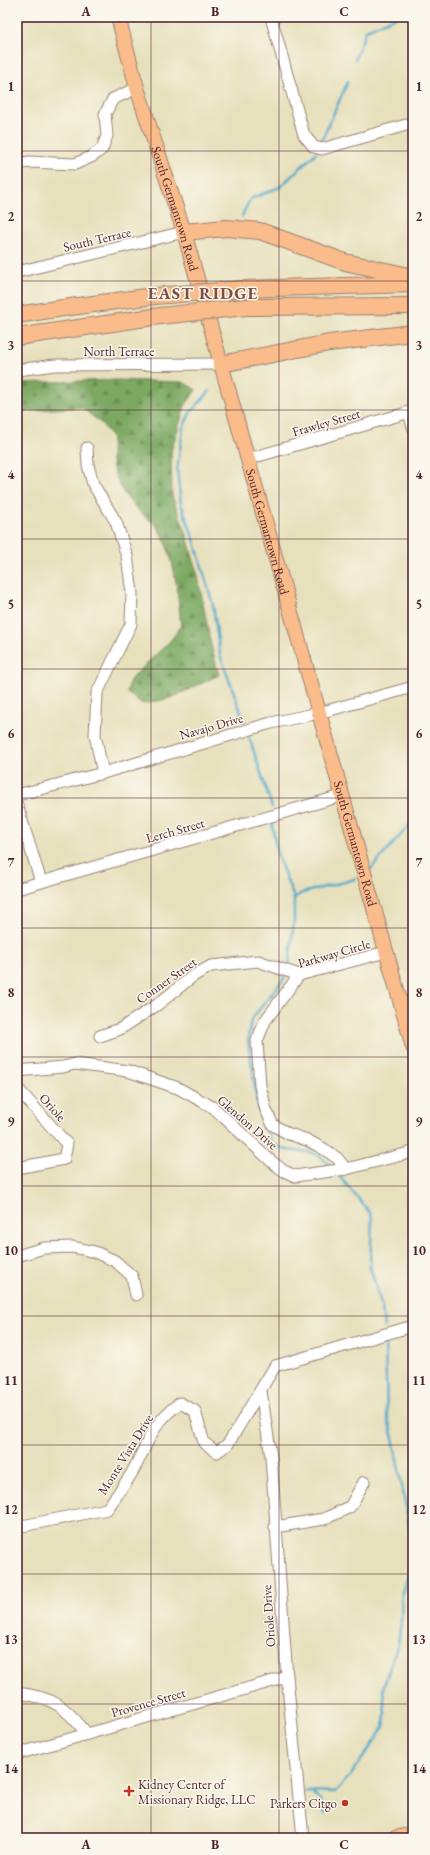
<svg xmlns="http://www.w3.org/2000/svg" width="430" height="1855" viewBox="0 0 430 1855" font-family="'EB Garamond',serif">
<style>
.forest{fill:url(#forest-firs);stroke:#626446}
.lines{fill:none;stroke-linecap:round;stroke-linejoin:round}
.stream{stroke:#4da7cb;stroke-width:2.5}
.minor-casing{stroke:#988074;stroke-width:13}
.major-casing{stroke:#988074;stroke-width:16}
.highway-casing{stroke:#988074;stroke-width:18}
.minor{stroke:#fff;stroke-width:11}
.major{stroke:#f9bc8a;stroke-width:14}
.highway{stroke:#f9bc8a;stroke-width:16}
.highway-bridge-casing{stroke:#988074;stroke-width:18;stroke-linecap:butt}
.highway-bridge{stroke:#f9bc8a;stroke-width:16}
.grid{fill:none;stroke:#4a1f2b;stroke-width:1;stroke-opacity:0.55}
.poi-dot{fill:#c8321e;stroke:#fbf7ec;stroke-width:1.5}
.labels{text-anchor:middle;stroke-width:3;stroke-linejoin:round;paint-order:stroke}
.street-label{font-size:13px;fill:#4a1f2b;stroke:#fbf7ec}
.poi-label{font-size:13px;fill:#4a1f2b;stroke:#fbf7ec;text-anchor:start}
.district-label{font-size:17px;font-weight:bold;letter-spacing:1px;fill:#7d4e46;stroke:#fbf7ec}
.neatline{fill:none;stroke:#4a1f2b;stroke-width:1.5}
.grid-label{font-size:13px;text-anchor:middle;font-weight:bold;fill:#4a1f2b}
</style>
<defs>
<pattern id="forest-firs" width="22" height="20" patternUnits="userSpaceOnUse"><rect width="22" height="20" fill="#7ba962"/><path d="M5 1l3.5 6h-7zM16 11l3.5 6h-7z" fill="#678951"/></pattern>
</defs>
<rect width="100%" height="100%" fill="#fbf7ec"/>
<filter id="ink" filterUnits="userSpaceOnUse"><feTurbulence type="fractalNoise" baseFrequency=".025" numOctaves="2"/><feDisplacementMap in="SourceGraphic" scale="8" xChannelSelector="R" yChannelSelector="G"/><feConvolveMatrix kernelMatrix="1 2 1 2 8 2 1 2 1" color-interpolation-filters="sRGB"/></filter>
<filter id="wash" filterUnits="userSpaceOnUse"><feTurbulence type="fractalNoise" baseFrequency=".012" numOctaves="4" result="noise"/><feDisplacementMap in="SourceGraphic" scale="16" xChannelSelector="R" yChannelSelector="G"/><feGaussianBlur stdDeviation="0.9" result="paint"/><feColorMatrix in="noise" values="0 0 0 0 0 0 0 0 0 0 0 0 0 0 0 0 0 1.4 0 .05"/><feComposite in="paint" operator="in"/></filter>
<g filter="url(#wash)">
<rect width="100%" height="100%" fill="#e7e0bc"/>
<path class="forest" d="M116,380L183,382L196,390L185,406L171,451L172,496L186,532L198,576L211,645L219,675L171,698L143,704L127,693L130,680L171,640L181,626C177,592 176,558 158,528C155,523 147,519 142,514C119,493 108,469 112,438L102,424L81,407L17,412V383Z"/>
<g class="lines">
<g class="stream">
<path d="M355,59L366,30L396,17"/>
<path d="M321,142L348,81"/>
<path d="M242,216L250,199L280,187L317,152"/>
<path d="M210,391L190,413L183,428L177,470L181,504L194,539L213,605L220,655L245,723"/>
<path d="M249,737L272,807"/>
<path d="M272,824L278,857L294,898V921L289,964"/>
<path d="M370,870L413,821"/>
<path d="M294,898L302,893L355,879"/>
<path d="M285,977L251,1020L248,1040L258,1109L272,1143C277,1145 282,1149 287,1150C307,1153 315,1148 329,1165"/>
<path d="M340,1177L371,1214L372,1219L370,1267L382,1307L384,1327"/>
<path d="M385,1341L387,1414L394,1443L413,1547"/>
<path d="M311,1790L320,1800L325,1813"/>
<path d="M304,1791L335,1792L351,1775L384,1727L385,1713L383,1688L398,1644L401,1623L402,1592L413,1561"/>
<path d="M17,1836L84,1837"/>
</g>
</g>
</g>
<g filter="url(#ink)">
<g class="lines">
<g class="minor-casing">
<g id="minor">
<path d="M271,17L304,135L314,147L322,149L413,123"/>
<path d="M17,164L29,162L75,164L91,157L102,149L107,136L105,114L113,99L137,88"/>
<path d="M17,272L184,232"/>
<path d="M17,370L55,365L221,364"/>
<path d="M409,412L413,427"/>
<path d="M87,448L88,465L93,484L116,522L127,556L132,593L131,624L97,693L95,735L103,773"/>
<path d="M248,459L413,411"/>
<path d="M17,795L103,773L271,723L319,713L413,687"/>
<path d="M17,805L41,882"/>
<path d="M17,889L341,796"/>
<path d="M100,1036L120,1029L157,1005L193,976L211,966L258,961L299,975"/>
<path d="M17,1071L63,1067L75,1064L128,1071L178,1088L214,1108L272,1162L284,1171L295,1176L346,1169L413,1152"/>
<path d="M17,1088L67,1144L64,1159L17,1168"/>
<path d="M346,1169L337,1158L324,1149L307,1140L289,1134L273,1125L266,1110L260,1086L257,1041L265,1021L299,975L386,952"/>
<path d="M17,1256L44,1248L73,1247L95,1252L115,1261L132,1276L136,1295"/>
<path d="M261,1391L271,1457L287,1677L303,1838"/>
<path d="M17,1527L107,1509C115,1498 123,1487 130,1476C148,1446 149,1425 180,1403L195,1411L204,1443L217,1452L228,1444L275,1366L413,1326"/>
<path d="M275,1527L324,1519L350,1507L364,1482"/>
<path d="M17,1693C53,1697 65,1706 87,1734"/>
<path d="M17,1754L287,1677"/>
</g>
</g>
<g class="major-casing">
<g id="major">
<path id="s1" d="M118,17L137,88L184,232L413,1047"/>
<path d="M395,1838L413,1834"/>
</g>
</g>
<g class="highway-casing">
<g id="highway">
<path d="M184,232L226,228L260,231L345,262L413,277"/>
<path d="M243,289L413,284"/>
<path d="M246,307L413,306"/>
<path d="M17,315L63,308L154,296"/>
<path d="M17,337L160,316"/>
<path d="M221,364L329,343L413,333"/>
</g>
</g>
<use href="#minor" class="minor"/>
<use href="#major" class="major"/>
<use href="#highway" class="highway"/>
<g class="highway-bridge-casing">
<g id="highway-bridge">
<path d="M154,296L243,289"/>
<path d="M160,316L246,307"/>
</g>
</g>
<use href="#highway-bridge" class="highway-bridge"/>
</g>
</g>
<path class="grid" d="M151,17V1838M279,17V1838M17,151H413M17,281H413M17,410H413M17,539H413M17,669H413M17,798H413M17,928H413M17,1057H413M17,1186H413M17,1316H413M17,1445H413M17,1574H413M17,1704H413"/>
<g class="poi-dot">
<path d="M127 1785h4v4h4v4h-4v4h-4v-4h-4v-4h4z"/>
<circle cx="345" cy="1803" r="4"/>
</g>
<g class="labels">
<g class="street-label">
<text dy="5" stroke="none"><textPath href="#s1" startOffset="200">South Germantown Road</textPath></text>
<text transform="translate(97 239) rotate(-13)" y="5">South Terrace</text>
<text x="119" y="356">North Terrace</text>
<text transform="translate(326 422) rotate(-16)" y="5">Frawley Street</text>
<text dy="5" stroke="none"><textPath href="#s1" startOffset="536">South Germantown Road</textPath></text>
<text transform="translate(211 726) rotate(-16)" y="5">Navajo Drive</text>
<text transform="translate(175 830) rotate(-16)" y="5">Lerch Street</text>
<text dy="5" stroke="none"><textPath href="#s1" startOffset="860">South Germantown Road</textPath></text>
<text transform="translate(334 953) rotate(-16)" y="5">Parkway Circle</text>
<text transform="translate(166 980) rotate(-35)" y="5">Conner Street</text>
<text transform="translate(53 1107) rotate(48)" y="5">Oriole</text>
<text transform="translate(248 1122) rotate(41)" y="5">Glendon Drive</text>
<text transform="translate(125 1454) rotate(-58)" y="5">Monte Vista Drive</text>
<text transform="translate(268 1616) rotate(-94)" y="5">Oriole Drive</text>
<text transform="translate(148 1702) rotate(-16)" y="5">Provence Street</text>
</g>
<g class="poi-label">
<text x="138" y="1789">Kidney Center of<tspan x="138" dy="15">Missionary Ridge, LLC</tspan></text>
<text x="337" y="1808" text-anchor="end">Parkers Citgo</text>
</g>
<g class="district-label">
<text x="203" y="299">EAST RIDGE</text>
</g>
</g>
<rect width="430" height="1855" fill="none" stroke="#fbf7ec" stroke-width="44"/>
<rect x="22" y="22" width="386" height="1811" class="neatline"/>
<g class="grid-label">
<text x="86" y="16">A</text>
<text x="215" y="16">B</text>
<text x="344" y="16">C</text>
<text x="11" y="91">1</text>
<text x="419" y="91">1</text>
<text x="11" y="221">2</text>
<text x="419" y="221">2</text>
<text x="11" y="350">3</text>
<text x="419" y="350">3</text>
<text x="11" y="479">4</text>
<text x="419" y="479">4</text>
<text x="11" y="609">5</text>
<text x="419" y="609">5</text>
<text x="11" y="738">6</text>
<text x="419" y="738">6</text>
<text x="11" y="867">7</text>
<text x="419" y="867">7</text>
<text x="11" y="997">8</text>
<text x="419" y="997">8</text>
<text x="11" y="1126">9</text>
<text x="419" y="1126">9</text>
<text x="11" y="1255">10</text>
<text x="419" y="1255">10</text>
<text x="11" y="1385">11</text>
<text x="419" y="1385">11</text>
<text x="11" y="1514">12</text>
<text x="419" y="1514">12</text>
<text x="11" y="1644">13</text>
<text x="419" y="1644">13</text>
<text x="11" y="1773">14</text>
<text x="419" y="1773">14</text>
<text x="86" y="1849">A</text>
<text x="215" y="1849">B</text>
<text x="344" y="1849">C</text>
</g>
</svg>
